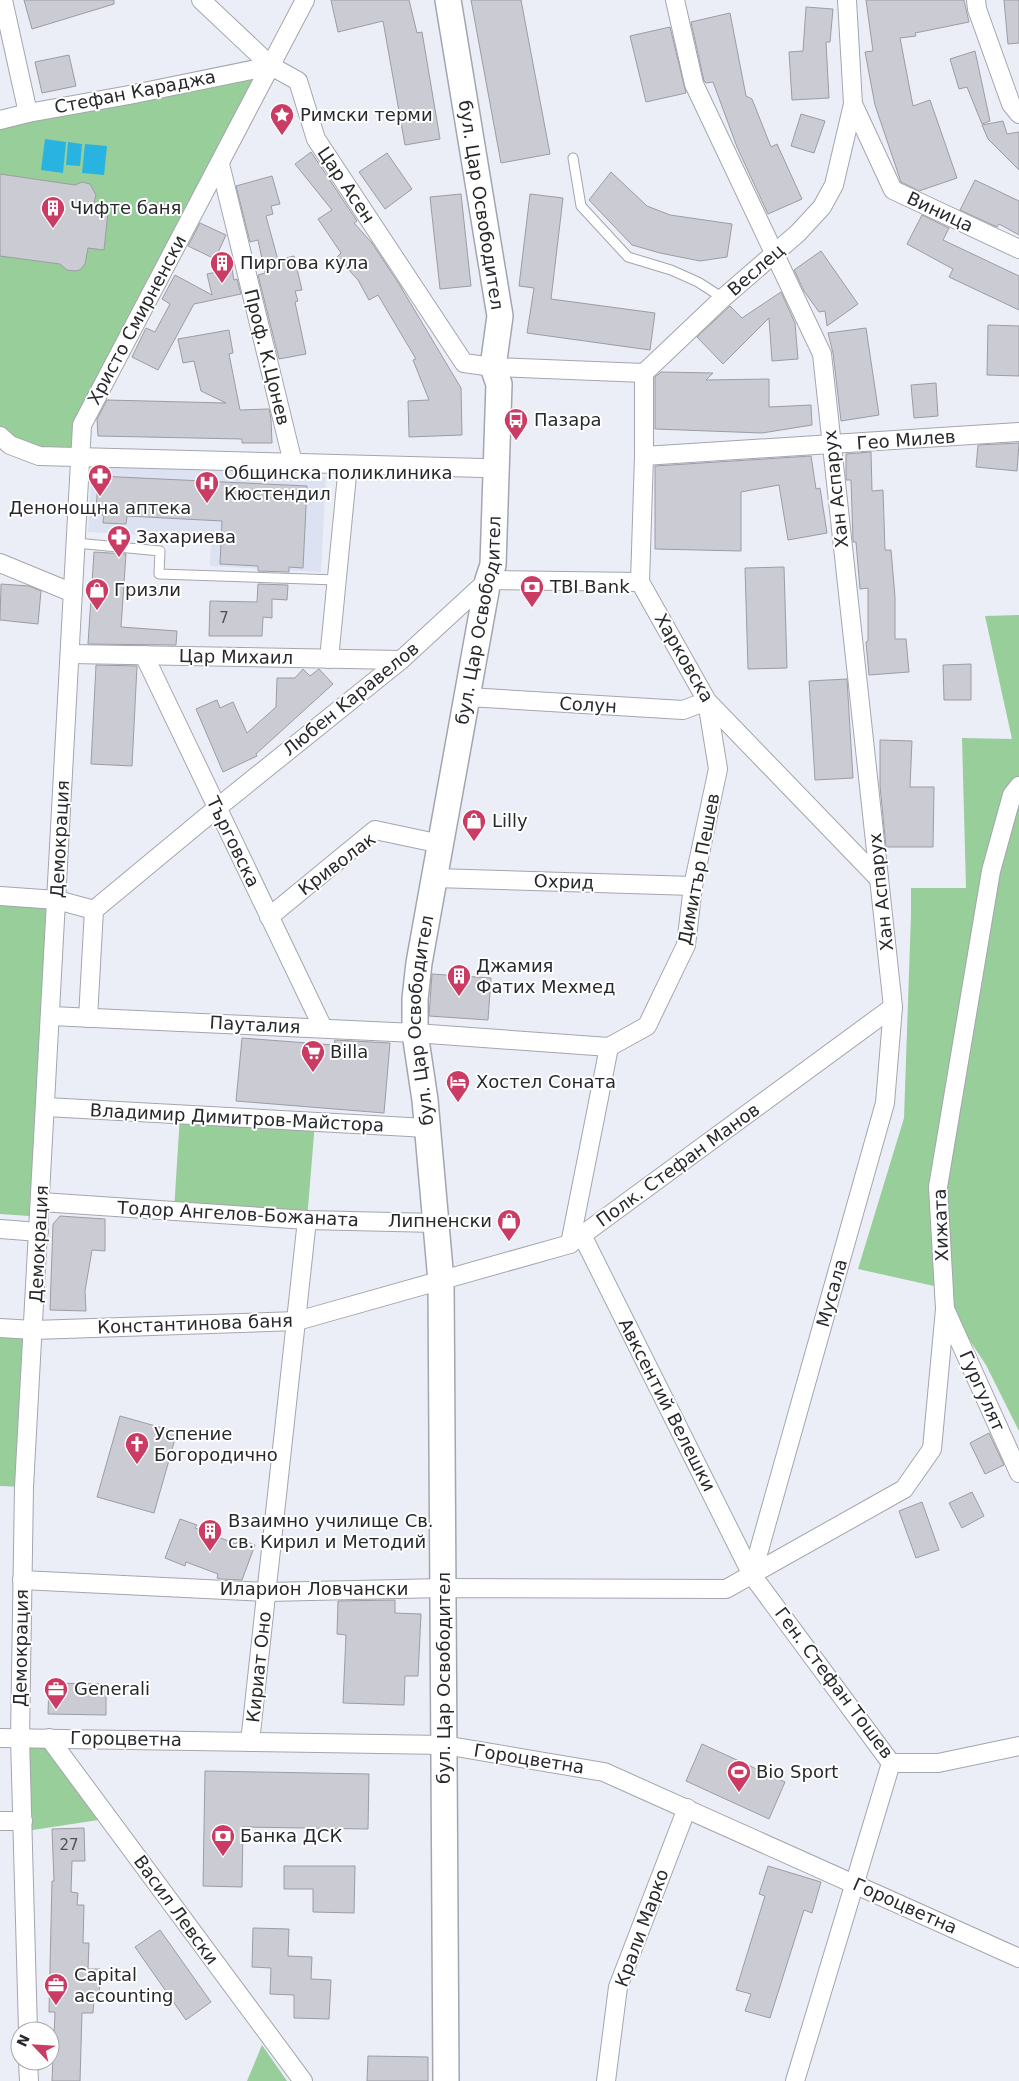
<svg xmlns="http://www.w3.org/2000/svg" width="1019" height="2081" viewBox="0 0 1019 2081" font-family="'DejaVu Sans',sans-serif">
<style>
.built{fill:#dce2f1}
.green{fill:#98ce9a}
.water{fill:#29b3e1}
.building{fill:#cbcbd4;stroke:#9c9ca4}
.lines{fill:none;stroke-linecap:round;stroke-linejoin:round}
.lane-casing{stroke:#a4a6ae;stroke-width:11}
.street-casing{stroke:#a4a6ae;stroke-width:20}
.secondary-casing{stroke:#a4a6ae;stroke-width:28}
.lane{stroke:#fff;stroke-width:9}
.street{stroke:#fff;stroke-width:18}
.secondary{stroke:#fff;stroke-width:25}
.labels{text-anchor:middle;stroke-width:4;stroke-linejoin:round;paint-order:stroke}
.number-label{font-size:15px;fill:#515256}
.street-label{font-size:18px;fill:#28292c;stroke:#fff}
.poi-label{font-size:18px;fill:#28292c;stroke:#fff;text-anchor:start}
</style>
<rect width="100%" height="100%" fill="#ebeef7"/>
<path class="built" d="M92,464L326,477L321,572L210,566L211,539L88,532Z"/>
<g class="green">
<path d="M271,66L82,425L81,457L39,456L0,436V125Z"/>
<path d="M1019,615V1431L986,1365L934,1286L858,1269L904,1118L911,915V888H966L962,738L1012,739L985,616Z"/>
<path d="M0,902L49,905L29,1216L0,1214Z"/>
<path d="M180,1115L315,1122L307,1220L174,1211Z"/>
<path d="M0,1328L34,1330L24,1487L0,1486Z"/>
<path d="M23,1741H48L105,1819L26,1831Z"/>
<path d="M262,2045L287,2081H247Z"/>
</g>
<g class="water">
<path d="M45,139L66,142L63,173L41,170Z"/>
<path d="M68,142L82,144L80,166L66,165Z"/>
<path d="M85,144L107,146L104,175L82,173Z"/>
</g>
<g class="building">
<path d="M24,0H114V4L32,29Z"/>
<path d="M331,0H409L417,33L422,32L440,139L405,145L383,21L338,32Z"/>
<path d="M471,0H521L550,154L501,163Z"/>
<path d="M866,0H964L969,22L915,33L916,36L900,38L913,106L930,100L957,178L919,191L901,182L875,105L865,52L873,51Z"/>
<path d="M1004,0H1019V43L1008,44Z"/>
<path d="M806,7L833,9L830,42H826L829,98L792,100L789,52L803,51Z"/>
<path d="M730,13L746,96L752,99L771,147L777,144L802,199L768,214L737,147L713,82L706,83L704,81L691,22Z"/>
<path d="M670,27L686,93L646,102L630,36Z"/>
<path d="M975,51L990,121L982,124L967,87L959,89L950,59Z"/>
<path d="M69,55L76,86L42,93L35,62Z"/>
<path d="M801,114L825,121L814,153L791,146Z"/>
<path d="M1003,121L1007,134L1019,132V170L988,139L982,125Z"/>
<path d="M311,152L357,221L354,223L372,243L399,284L461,388L462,435L409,437L408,401L429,400L413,360L416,359L378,295L369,300L358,280L337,257L341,253L318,219L332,210L295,164Z"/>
<path d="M387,153L412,189L385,209L359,172Z"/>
<path d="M611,172L647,206L670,215L732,224L727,257L700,261L660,253L632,245L589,200Z"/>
<path d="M0,174L75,185L82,182L90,184L96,195L92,209L108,212L104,250L88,248L85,264L80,270L75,271L67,270L60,264L0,256Z"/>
<path d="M272,176L280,204L271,206L273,214L266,216L278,260L294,256L302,290L295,291L298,301L295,302L306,354L279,359L258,275L265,273L258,240L250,242L236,186Z"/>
<path d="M975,180L1019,201V235L999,224L997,227L960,210Z"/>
<path d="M461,194L471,286L440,289L430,197Z"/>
<path d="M530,194L563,198L551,299L655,313L650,350L527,333L534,288L519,286Z"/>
<path d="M922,215L949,228L943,240L1019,276V310L949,277L953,269L907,244Z"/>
<path d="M200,223L226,235L215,259L188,246Z"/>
<path d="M821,251L858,304L827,326L825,311L819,312L804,291L794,270Z"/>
<path d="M232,269L234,280L237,279L241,294L194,304L158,370L132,357L146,328L155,332L170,304L162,299L175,275L212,295L207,274Z"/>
<path d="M781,292L795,323L798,359L772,361L769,318L723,364L697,337L730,306L742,318Z"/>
<path d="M988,325L1019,326V376L987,375Z"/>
<path d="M866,328L879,415L841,421L833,353L828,333Z"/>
<path d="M229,330L233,353L229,354L240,410L269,409L271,419L272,443H242V439L98,436L97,419L107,400L226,403L201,391L194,361L183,363L178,339Z"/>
<path d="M661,372L713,373L706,380L769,379V407L811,405L812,425L762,433L655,429V377Z"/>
<path d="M936,383L938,416L914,418L911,385Z"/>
<path d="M1019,443L1017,471L976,467L978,445Z"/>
<path d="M871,452L872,491L883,490L885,550H891L895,597V639H906L909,672L869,675L866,642L868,641V588L860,589L856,542H853V540L851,480H846V454Z"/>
<path d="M811,456L816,489L820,488L827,533L788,540L779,485L741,492V551L655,549V466Z"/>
<path d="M98,476L307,486L303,568L289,567V572L258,571V566L220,564L222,521L127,516L126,524L103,523L104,515H96Z"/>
<path d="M94,552L126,554L121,627L177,631L176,645L88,644Z"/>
<path d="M784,567L787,668L748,669L745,568Z"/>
<path d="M1,584L29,586L41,591L38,624L0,620Z"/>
<path d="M258,584L288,585L287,600L272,599V618L263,617L262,636H209L210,601L257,602Z"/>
<path d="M971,664V700H944L943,665Z"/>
<path d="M96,665L137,666L132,766L91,764Z"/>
<path d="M303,669L310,676L319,669L333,684L256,754L257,756L223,772L196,709L217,700L220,708L233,702L247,733L276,707L277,678H295Z"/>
<path d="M847,679L853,778L815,780L809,681Z"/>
<path d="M880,740L912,741L910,787H934L933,847H886L880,786Z"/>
<path d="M432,974L491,978L488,1020L429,1016Z"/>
<path d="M242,1038L334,1045L335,1040L390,1043L384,1113L236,1101Z"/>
<path d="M60,1216L105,1219V1251L92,1250L85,1291L86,1311L50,1310L53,1224Z"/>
<path d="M120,1416L177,1432L154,1513L97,1497Z"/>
<path d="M989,1433L1004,1465L985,1474L970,1443Z"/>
<path d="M972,1492L984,1516L962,1528L949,1503Z"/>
<path d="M922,1502L939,1550L916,1558L899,1511Z"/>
<path d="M180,1519L197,1525L195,1528L236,1544L238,1539L255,1545L242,1580L221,1579L217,1578L218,1574L186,1562L185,1566L165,1558Z"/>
<path d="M395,1600V1613L421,1614L418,1676H405L404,1705L343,1703L346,1635L337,1634L338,1601Z"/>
<path d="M49,1683L106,1684V1715L48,1714Z"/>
<path d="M702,1744L785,1782L769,1819L686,1781Z"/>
<path d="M205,1771L369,1774L368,1829L243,1827L242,1887L203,1886Z"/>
<path d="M84,1828L85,1861H72L71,1892L78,1893L77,1905H84L83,1943H89L88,1969H100L99,2001H94L93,2013H82L80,2081H52L55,2012H49L52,1881H54L52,1829Z"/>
<path d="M284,1866H355L354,1913L313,1912V1889H284Z"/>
<path d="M768,1866L821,1882L812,1913L804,1910L770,2018L745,2011L751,1994L736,1990L765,1896L759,1894Z"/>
<path d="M253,1928L289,1929L288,1956L312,1957L311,1979L331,1980L329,2019L294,2018V1995L270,1994L271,1968L252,1967Z"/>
<path d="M160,1930L211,2002L186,2020L135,1947Z"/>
<path d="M368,2056L428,2057V2081H367Z"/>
</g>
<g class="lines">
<g class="lane-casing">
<g id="lane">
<path d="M573,158L581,206L628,257L671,270L698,282L723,298"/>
<path d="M76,543L160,551L159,574L337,580"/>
</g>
</g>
<g class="street-casing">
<g id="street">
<path d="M3,0L28,113"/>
<path d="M201,0L271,66L298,81L316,139L464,363L493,367L644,373L723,298L798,233L822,207L834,185L853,104L847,0"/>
<path d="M675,0L694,84L822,354L893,1007L885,1103L752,1575"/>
<path d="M976,0L977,9L1011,104L1019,114"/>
<path d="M853,104L893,190L1019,249"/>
<path d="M0,120L28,113L129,95L271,66"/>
<path d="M220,164L293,463"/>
<path d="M644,373V456L640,582L707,701L879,879"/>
<path d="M0,436L10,445L39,456L483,468"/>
<path d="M644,456L1019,432"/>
<path d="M0,563L73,593"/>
<path d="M70,654L401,660"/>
<path d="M144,655L323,1028"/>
<path d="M329,659L348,465"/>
<path d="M468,697L683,710L707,701L718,769L693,886L686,945L647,1026L609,1047L570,1244"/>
<path d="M435,878L693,886"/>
<path d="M0,896L57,900L94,910"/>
<path d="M269,917L375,830L441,844"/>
<path d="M51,1016L415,1033L609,1047"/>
<path d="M88,1018L94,910L217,808L401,660L488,580L640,582"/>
<path d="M46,1107L427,1128"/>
<path d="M41,1202L307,1220L436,1223"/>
<path d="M0,1229L39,1232"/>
<path d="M582,1235L752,1575L891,1763H938L1019,1746"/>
<path d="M945,1309L1019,1473"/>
<path d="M0,1328L34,1330L297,1321L570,1244L893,1007"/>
<path d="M22,1580L267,1592L443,1588L726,1589L904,1489L932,1449L945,1309L938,1187L991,871L1012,795L1019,786"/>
<path d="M0,1738L444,1745L604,1772L1019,1958"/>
<path d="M49,1738L303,2081"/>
<path d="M250,1742L307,1220"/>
<path d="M0,1821H23"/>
<path d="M28,2031L20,1738L24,1487L82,425L305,0"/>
<path d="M28,2061L29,2081"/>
<path d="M606,2081L618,1987L687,1808"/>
<path d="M795,2081L891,1763"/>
</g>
</g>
<g class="secondary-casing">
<g id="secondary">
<path id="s1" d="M446,2081L441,1281L425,1100L415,1033V999L419,963L488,580L493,565L499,384L493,367L500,316L448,0"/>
</g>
</g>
<use href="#lane" class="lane"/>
<use href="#street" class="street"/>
<use href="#secondary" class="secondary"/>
</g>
<defs>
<g id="sight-pin" transform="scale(1.25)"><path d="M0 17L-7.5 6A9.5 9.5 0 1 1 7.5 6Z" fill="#ca3c64" stroke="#fff"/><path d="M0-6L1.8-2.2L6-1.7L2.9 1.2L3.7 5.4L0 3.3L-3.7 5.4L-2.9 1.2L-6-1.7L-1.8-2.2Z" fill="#fff"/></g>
<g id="building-pin" transform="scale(1.25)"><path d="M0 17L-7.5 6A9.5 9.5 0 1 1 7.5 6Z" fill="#ca3c64" stroke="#fff"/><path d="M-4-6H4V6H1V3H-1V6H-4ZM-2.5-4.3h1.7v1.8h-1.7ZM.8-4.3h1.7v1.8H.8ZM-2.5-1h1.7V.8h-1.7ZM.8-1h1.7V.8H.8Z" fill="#fff"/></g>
<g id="bus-pin" transform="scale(1.25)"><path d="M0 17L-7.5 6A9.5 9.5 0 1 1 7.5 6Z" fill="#ca3c64" stroke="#fff"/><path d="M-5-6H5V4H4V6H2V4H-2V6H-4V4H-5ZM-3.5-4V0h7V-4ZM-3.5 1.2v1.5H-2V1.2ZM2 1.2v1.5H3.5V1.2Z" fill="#fff"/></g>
<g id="pharmacy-pin" transform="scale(1.25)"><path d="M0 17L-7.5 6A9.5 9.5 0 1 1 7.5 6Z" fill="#ca3c64" stroke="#fff"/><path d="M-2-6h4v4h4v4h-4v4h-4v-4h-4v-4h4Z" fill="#fff"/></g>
<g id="hospital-pin" transform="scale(1.25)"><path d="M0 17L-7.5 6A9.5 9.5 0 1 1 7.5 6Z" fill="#ca3c64" stroke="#fff"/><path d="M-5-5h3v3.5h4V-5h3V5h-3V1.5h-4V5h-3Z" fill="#fff"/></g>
<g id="bank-pin" transform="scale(1.25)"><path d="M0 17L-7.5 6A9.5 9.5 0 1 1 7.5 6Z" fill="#ca3c64" stroke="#fff"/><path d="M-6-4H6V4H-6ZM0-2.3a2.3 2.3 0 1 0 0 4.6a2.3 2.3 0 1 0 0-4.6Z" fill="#fff"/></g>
<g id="shop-pin" transform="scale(1.25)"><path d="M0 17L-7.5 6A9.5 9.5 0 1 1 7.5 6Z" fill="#ca3c64" stroke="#fff"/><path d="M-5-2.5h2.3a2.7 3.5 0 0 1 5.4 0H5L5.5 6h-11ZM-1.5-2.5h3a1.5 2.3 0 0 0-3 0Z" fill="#fff"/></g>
<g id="supermarket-pin" transform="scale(1.25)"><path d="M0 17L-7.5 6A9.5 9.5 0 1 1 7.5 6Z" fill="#ca3c64" stroke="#fff"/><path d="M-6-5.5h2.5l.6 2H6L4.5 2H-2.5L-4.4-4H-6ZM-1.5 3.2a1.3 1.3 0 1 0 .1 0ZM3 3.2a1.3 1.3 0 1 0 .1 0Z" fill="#fff"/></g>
<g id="hotel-pin" transform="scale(1.25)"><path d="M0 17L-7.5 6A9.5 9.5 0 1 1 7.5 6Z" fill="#ca3c64" stroke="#fff"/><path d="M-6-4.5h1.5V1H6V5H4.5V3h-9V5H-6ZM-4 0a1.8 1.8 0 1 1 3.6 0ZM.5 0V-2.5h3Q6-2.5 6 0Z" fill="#fff"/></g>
<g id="church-pin" transform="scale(1.25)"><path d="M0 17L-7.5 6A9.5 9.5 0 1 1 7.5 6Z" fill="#ca3c64" stroke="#fff"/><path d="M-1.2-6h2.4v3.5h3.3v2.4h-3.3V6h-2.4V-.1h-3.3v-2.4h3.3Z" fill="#fff"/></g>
<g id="office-pin" transform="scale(1.25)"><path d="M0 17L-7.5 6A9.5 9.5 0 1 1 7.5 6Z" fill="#ca3c64" stroke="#fff"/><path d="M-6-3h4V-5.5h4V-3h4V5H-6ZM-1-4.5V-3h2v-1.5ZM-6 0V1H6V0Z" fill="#fff"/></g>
<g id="stadium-pin" transform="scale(1.25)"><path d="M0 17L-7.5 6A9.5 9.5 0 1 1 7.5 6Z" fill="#ca3c64" stroke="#fff"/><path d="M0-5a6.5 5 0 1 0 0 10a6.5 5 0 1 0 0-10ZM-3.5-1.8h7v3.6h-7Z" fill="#fff"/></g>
</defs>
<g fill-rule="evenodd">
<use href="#sight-pin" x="282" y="115"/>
<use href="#building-pin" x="53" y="208"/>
<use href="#building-pin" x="222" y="263"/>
<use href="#bus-pin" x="516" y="420"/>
<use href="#pharmacy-pin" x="100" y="476"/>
<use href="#hospital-pin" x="207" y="483"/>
<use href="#pharmacy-pin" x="119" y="537"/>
<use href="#bank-pin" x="532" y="587"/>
<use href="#shop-pin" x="97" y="590"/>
<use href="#shop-pin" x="474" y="821"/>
<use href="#building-pin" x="459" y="976"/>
<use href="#supermarket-pin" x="313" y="1052"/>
<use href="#hotel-pin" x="458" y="1082"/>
<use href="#shop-pin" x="509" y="1221"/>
<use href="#church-pin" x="137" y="1444"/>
<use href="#building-pin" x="210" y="1531"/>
<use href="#office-pin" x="56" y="1689"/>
<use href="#stadium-pin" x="739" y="1772"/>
<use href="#bank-pin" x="223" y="1836"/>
<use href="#office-pin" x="56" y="1985"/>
</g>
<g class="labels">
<g class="number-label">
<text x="224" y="623">7</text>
<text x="69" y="1850">27</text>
</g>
<g class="street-label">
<text transform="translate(135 92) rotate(-11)" y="6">Стефан Караджа</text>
<text transform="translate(346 185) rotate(56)" y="6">Цар Асен</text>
<text transform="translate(481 205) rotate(81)" y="6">бул. Цар Освободител</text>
<text transform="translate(940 212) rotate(25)" y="6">Виница</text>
<text transform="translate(756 270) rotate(-41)" y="6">Веслец</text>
<text transform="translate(137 320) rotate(-62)" y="6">Христо Смирненски</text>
<text transform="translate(267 357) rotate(76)" y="6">Проф. К.Цонев</text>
<text transform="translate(906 440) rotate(-4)" y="6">Гео Милев</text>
<text transform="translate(836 489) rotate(-96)" y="6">Хан Аспарух</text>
<text dy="6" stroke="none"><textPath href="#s1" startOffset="1468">бул. Цар Освободител</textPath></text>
<text transform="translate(236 657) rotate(1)" y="6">Цар Михаил</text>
<text transform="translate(684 658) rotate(60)" y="6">Харковска</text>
<text transform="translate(351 699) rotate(-39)" y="6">Любен Kаравелов</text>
<text transform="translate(588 705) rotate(3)" y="6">Солун</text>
<text transform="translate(60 839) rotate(-87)" y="6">Демокрация</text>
<text transform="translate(233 842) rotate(64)" y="6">Търговска</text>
<text transform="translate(337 864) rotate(-37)" y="6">Криволак</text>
<text transform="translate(699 869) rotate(-79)" y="6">Димитър Пешев</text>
<text transform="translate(564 882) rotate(2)" y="6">Охрид</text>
<text transform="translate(881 892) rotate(-96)" y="6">Хан Аспарух</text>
<text dy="6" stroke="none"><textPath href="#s1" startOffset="1062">бул. Цар Освободител</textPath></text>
<text transform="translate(255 1025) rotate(3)" y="6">Пауталия</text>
<text transform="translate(237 1118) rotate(3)" y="6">Владимир Димитров-Майстора</text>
<text transform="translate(678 1165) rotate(-36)" y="6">Полк. Стефан Манов</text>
<text transform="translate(238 1214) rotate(3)" y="6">Тодор Ангелов-Божаната</text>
<text transform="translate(941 1225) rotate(-92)" y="6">Хижата</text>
<text transform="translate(39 1244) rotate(-87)" y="6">Демокрация</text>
<text transform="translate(832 1293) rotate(-74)" y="6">Мусала</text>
<text transform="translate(195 1324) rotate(-2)" y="6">Константинова баня</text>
<text transform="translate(982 1391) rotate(66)" y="6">Гургулят</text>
<text transform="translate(667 1405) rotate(63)" y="6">Авксентий Велешки</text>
<text x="314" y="1595">Иларион Ловчански</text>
<text transform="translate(21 1648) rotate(-89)" y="6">Демокрация</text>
<text transform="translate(259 1667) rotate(-84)" y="6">Кириат Оно</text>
<text transform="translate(444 1678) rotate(-90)" y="6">бул. Цар Освободител</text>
<text transform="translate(834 1683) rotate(53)" y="6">Ген. Стефан Тошев</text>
<text transform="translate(126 1739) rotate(1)" y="6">Гороцветна</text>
<text transform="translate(529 1759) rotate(9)" y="6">Гороцветна</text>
<text transform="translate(905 1906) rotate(24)" y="6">Гороцветна</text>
<text transform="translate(176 1910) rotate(54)" y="6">Васил Левски</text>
<text transform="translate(642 1928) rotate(-70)" y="6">Крали Марко</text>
</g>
<g class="poi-label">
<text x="300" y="121">Римски терми</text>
<text x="70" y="214">Чифте баня</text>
<text x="240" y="269">Пиргова кула</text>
<text x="534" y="426">Пазара</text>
<text x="224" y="479">Общинска поликлиника<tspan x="224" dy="21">Кюстендил</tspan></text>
<text x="100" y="514" text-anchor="middle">Денонощна аптека</text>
<text x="136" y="543">Захариева</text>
<text x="550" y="593">TBI Bank</text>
<text x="114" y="596">Гризли</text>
<text x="492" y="827">Lilly</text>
<text x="476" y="972">Джамия<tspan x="476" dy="21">Фатих Мехмед</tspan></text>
<text x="330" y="1058">Billa</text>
<text x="476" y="1088">Хостел Соната</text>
<text x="492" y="1227" text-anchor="end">Липненски</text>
<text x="154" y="1440">Успение<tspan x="154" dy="21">Богородично</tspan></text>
<text x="228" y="1527">Взаимно училище Св.<tspan x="228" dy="21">св. Кирил и Методий</tspan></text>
<text x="74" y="1695">Generali</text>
<text x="756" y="1778">Bio Sport</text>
<text x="240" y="1842">Банка ДСК</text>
<text x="74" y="1981">Capital<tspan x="74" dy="21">accounting</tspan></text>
</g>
</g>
<g transform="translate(35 2046) rotate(295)"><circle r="24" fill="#ffffff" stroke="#a9a9ab"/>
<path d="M0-4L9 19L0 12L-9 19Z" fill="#ca3c64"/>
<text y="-8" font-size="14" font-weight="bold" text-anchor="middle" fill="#28292c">N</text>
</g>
</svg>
